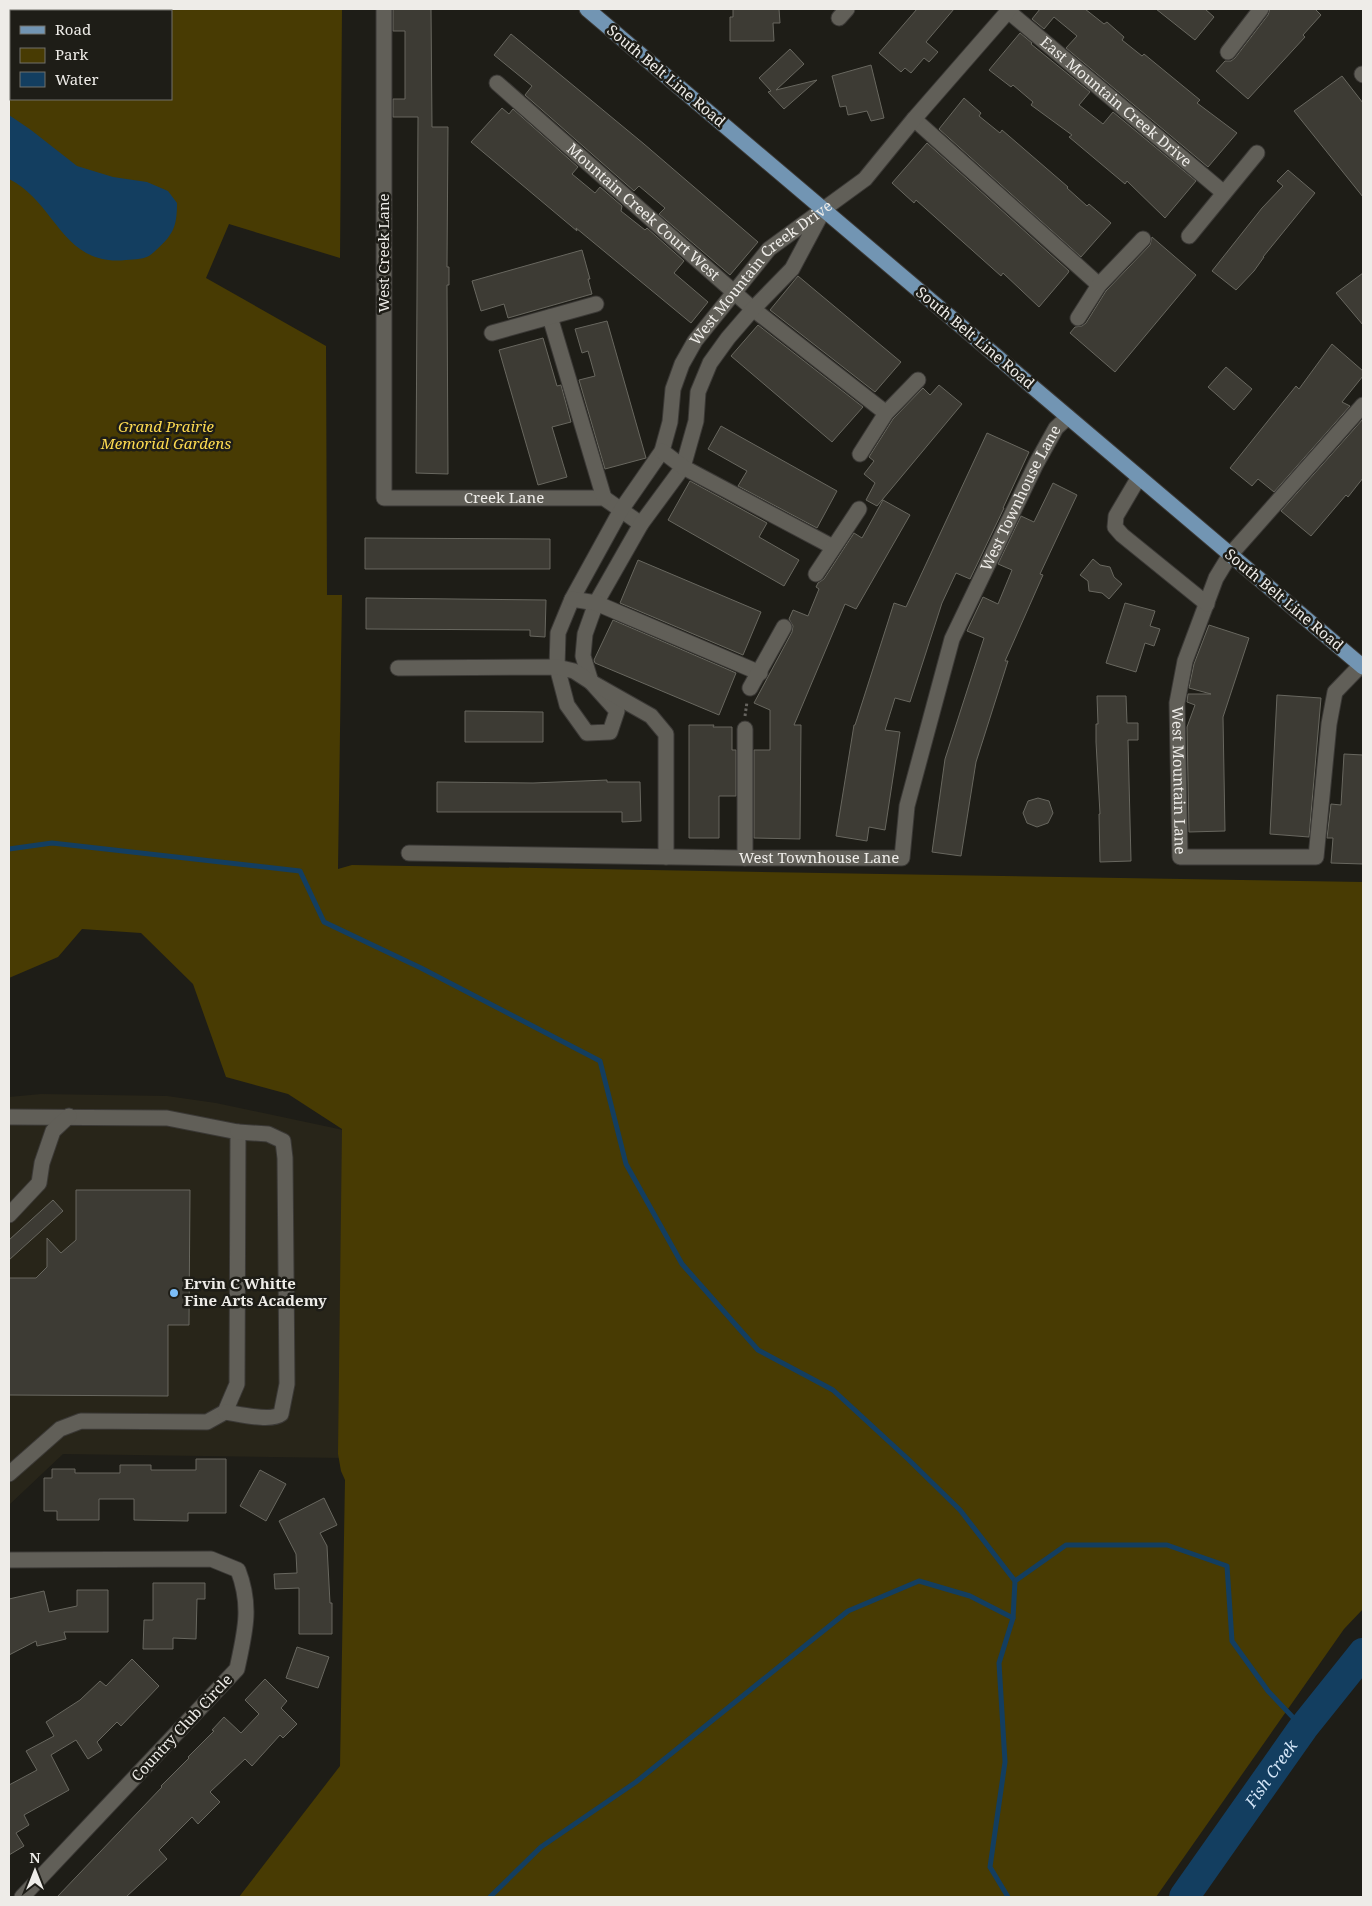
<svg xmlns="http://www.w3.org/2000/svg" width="1372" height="1906" viewBox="0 0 1372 1906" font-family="'Noto Serif',serif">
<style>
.built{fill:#282519}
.green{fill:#483b03;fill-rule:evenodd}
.water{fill:#133e60}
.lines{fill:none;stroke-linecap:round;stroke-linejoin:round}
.stream{stroke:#133e60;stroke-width:5}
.river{stroke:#133e60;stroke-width:30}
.building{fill:#3d3b34;stroke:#68675f}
.minor-casing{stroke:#3b3936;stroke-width:17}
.major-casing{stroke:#3b3936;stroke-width:17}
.path{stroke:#66645f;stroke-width:3;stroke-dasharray:2.5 2.5;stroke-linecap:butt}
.minor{stroke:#615f58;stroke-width:15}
.major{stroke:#7295b3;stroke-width:15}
.poi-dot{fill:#7cbef9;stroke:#1e1d17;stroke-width:2}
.labels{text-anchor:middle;stroke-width:5;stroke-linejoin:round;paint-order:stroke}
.street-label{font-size:15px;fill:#eeece8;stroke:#1e1d17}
.park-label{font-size:15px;font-style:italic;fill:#fcda50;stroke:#1e1d17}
.poi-label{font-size:15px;font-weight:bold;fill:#eeece8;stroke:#1e1d17;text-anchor:start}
.water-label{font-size:16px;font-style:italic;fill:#d3e5f7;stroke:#1e1d17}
</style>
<rect width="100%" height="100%" fill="#1e1d17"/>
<path class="built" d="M41,1094L167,1096L216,1103L348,1131L344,1458L63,1454L9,1505V1097Z"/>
<path class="green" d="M9,9H342L340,258L229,224L206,278L326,346L327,595H342L338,869L352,865L1363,882V1609L1344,1629L1156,1897H239L340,1766L345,1480L341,1471L338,1454L342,1129L288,1094L226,1077L193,984L141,933L82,929L58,957L9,978ZM11,11H171V99H11Z"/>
<path class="water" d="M9,115L31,130L77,166L113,177L147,182L168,191L177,203C177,228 173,235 154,252C146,260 137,259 126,260C62,267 56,202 9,179Z"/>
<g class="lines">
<g class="stream">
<path d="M9,849L52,843L300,871L324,922L421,968L600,1061L626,1164L682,1264L758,1350L833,1390L909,1460L960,1510L1015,1581"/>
<path d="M490,1897L541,1847L636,1782L848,1611L919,1581L970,1596L1013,1618"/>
<path d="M1008,1897L990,1867L1005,1762L999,1663L1013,1618L1015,1581L1066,1545H1167L1227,1566L1232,1641L1268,1691L1303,1728"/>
</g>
<path class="river" id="s1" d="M1184,1897L1303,1728L1363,1653"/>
</g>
<g class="building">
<path d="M393,9H431L432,127H448L447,267H449V285H447L448,474L416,473L418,117H393V99H405V31H393Z"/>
<path d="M733,9H779L780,23H773L774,41H730V17H733Z"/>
<path d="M917,9H954L926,42L938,52L929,62L924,58L911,73L905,68L901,72L879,53Z"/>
<path d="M1040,9H1085L1104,24L1107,22L1124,37L1122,40L1142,56L1144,54L1200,100L1197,103L1237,133L1208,167L1066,48L1077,36L1054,17L1044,29L1032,19Z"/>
<path d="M1156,9H1205L1214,17L1195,40Z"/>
<path d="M1270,9H1315L1321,15L1303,35L1305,37L1248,99L1216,71L1225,61H1231L1235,58L1268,15Z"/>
<path d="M1020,33L1032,43L1031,44L1090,92L1079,105L1103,124L1113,112L1196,181L1165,218L1127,181L1125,184L1069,137L1072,135L1031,105L1033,102L1013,85L1011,87L989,70Z"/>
<path d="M511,34L644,144L758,242L730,275L659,214L665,208L639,186L634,191L525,95L532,86L494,55Z"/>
<path d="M790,49L804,64L776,90L817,80L784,109L768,92L771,91L759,78Z"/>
<path d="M871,65L884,118L871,121L867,111L848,115L846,106L840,107L832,76Z"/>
<path d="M1342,76L1363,103V197L1294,111Z"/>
<path d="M964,98L981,113L979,116L1000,133L1002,130L1068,187L1067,188L1087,206L1089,204L1111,223L1081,257L939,129Z"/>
<path d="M502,108L509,114L513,109L578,167L572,174L595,193L600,187L622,206L621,211L645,230L647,228L684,261L674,273L708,302L691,323L576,228L577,231L471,142Z"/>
<path d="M927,143L1069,271L1068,273L1039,307L1003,273L1001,276L916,200L914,203L892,183Z"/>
<path d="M1288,170L1315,193L1263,257H1264L1254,271L1236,290L1212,271L1262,208L1283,186L1277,181Z"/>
<path d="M1152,237L1196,275L1115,372L1070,333L1075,327L1082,326L1086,323L1106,291L1150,245Z"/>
<path d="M582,250L590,279H588L592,294L508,318L504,304L481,311L472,281Z"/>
<path d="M1363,273V325L1336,293Z"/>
<path d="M798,276L901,362L875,392L770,310Z"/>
<path d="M607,321L646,458L605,469L579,380L595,376L588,351L582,353L575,329Z"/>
<path d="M758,325L863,407L832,442L731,356Z"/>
<path d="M543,338L557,386L561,385L571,422L552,427L567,477L538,485L499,350Z"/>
<path d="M1332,344L1363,371V376L1342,402L1350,406L1274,492L1258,479L1252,486L1230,468L1296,386L1299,389Z"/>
<path d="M1226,367L1252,389L1234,410L1208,387Z"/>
<path d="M939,385L962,404L877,506L866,500L875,483L864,474L874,461L869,457L893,419L923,388L930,395Z"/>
<path d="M1363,419V478L1348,497L1346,495L1311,536L1281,511Z"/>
<path d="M721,426L837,491L817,528L738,486L747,471L708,449Z"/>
<path d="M987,433L1029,452L1003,508H1004L970,579L956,573L942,603L910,702L895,698L885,730L900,732L885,830L869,827L867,841L836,836L854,725H855L894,603L906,607Z"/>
<path d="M690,481L767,523L759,537L799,560L784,586L668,520Z"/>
<path d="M1053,483L1077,495L1040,574L1043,575L1005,661H1008L976,762L961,856L932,852L945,759L984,638L967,631L983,597L998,604L1012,570L998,564L1021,516L1034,522Z"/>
<path d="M883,500L910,515L856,609L845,604L794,725H801L800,839L754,838V750H770V710L754,703L792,632L793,626L789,619L793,610L808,616L819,589L816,587L818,583L824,579L854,533L862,538Z"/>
<path d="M365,538L550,539V569H365Z"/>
<path d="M1093,559L1100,565L1110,567L1114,577L1122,584L1109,599L1102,593L1089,591L1088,581L1080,575Z"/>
<path d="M638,560L761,612L743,655L620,603Z"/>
<path d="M366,598L546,600L545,637L530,636V630L366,629Z"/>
<path d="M1125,603L1155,611L1150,626L1160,629L1154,646L1145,643L1136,672L1106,663Z"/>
<path d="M613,620L736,673L719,715L595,663L594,660Z"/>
<path d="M1209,625L1249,638L1223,717L1225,831L1189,832L1187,727L1195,705L1187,702L1188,694H1211L1189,688L1194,664Z"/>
<path d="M1277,695L1321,698L1309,837L1270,834Z"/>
<path d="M1097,696H1126L1127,723H1138V740H1128L1131,861L1100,862L1099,814H1100L1096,742V724H1098Z"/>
<path d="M465,711L543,712V742H465Z"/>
<path d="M689,725H714L713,727H732V750H736V796H719V838H689Z"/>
<path d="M1344,754L1363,755V864L1331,863L1333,838H1327L1331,804L1341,805Z"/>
<path d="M607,780V782H640L641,821L622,822V812H437V782L533,783Z"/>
<path d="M1038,798L1049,801L1053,813L1048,823L1037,827L1027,823L1023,813L1028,801Z"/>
<path d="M76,1190H190L189,1325H168V1396L9,1395V1278H36L47,1267V1238L61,1253L76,1240Z"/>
<path d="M53,1200L63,1211L9,1260V1240Z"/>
<path d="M196,1459H226V1513H188V1521L134,1520V1499H99V1520H57V1511H44V1478H52V1469H75V1473H120V1465H151V1470H196Z"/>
<path d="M260,1470L286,1484L266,1521L240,1506Z"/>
<path d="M324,1498L337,1525L320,1533L327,1546L330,1603H332V1634H299V1588L275,1589L274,1574L297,1573L296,1554L279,1521Z"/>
<path d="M153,1583H205V1599H197L196,1639L173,1638V1649H143L144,1620H153Z"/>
<path d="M77,1590H108V1632H64L66,1639L37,1646L36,1641L9,1655V1599L44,1591L49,1612L77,1606Z"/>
<path d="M297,1647L329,1657L318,1688L286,1678Z"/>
<path d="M132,1659L159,1686L121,1726L117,1722L97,1742L102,1750L88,1759L76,1740L51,1755L69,1790L24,1815L29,1825L16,1833L24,1846L9,1855V1785L37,1770L26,1751L54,1736L46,1722L80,1700L100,1681L106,1686Z"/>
<path d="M265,1679L287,1701L281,1708L297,1724L283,1738L280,1735L252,1766L245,1759L210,1792L220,1802L198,1824L192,1817L159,1850L167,1859L126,1897H57L162,1787L161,1786L189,1758L188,1757L214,1731L212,1730L224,1717L241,1733L259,1714L245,1700Z"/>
</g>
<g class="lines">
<g class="minor-casing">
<g id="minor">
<path id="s2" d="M384,9V498H604L641,524"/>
<path id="s3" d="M1008,11L1224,193"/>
<path d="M839,18L847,9"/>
<path d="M1228,52L1261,9"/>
<path d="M1362,74L1363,75"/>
<path id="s4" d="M497,83L753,309L886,413"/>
<path d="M914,119L1099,285"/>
<path id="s5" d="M824,209L792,269L753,309L728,338L710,363L698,392L696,421L683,467L641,524L596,603L585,634L583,656L591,682L617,711L610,732L587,733L567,705L557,667L558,633L572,599L621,510L662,451L670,422L673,389L682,364L695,341L769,249L865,179L914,119L1010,9"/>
<path d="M1189,236L1257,153"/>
<path d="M550,317L604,498"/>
<path d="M1078,318L1099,285L1143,239"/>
<path d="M492,333L596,304"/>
<path id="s6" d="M1363,405L1230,555L1216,578L1185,661L1177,703L1180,857H1316L1329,724L1335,692L1363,663"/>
<path d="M662,451L683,467L833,547"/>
<path d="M860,454L886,413L918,380"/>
<path d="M1139,477L1116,516L1115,527L1122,535L1207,604"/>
<path d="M816,574L859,509"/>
<path d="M572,599L596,603L760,673"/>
<path d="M398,668L557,667L574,671L591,682L651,716L666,734V857"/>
<path d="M750,688L784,627"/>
<path d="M745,729V858"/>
<path id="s7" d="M409,853L745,858H902L907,806L952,639L1036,464L1056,428L1068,417"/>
<path d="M9,1117L167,1118L238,1132L237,1384L225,1412L207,1422L81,1421L60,1429L9,1474"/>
<path d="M9,1215L39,1183L42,1163L53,1131L69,1116"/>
<path d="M225,1412C239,1414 271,1422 281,1414L287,1384L285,1158L283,1141L268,1134L238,1132"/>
<path d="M9,1560L211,1559L238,1570C252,1606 245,1632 237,1669L22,1897"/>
</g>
</g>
<g class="major-casing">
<path id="major" d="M587,9L1363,667"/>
</g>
<path class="path" d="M745,716L747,702"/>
<use href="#minor" class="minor"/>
<use href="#major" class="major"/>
</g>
<circle class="poi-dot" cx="174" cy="1293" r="5"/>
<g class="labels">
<g class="street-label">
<text transform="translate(666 76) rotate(40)" y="5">South Belt Line Road</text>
<text dy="5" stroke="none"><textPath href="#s3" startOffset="141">East Mountain Creek Drive</textPath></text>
<text dy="5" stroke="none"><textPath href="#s4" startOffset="195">Mountain Creek Court West</textPath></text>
<text transform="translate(384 253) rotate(-90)" y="5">West Creek Lane</text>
<text dy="5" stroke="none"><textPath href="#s5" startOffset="1159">West Mountain Creek Drive</textPath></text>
<text transform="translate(975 338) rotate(40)" y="5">South Belt Line Road</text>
<text dy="5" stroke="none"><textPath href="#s2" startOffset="609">Creek Lane</textPath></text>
<text dy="5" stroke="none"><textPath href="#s7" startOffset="875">West Townhouse Lane</textPath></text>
<text transform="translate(1284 600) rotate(40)" y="5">South Belt Line Road</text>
<text dy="5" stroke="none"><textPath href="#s6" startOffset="436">West Mountain Lane</textPath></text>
<text dy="5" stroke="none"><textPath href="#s7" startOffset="410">West Townhouse Lane</textPath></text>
<text transform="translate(182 1728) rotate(-47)" y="5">Country Club Circle</text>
</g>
<g class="park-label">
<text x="166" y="432">Grand Prairie<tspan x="166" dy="17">Memorial Gardens</tspan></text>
</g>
<g class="poi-label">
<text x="184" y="1289">Ervin C Whitte<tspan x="184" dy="17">Fine Arts Academy</tspan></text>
</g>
<g class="water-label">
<text dy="6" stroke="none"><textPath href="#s1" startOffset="151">Fish Creek</textPath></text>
</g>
</g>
<rect width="1372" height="1906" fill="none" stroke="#eeece8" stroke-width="20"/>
<rect x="10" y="10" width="162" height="90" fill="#1e1d17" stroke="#71706b"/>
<rect x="20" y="26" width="25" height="8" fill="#7295b3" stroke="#71706b"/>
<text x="55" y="35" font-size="15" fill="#eeece8">Road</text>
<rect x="20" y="48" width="25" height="15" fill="#483b03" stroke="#71706b"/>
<text x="55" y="60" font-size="15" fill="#eeece8">Park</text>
<rect x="20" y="72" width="25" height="15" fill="#133e60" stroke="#71706b"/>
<text x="55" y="85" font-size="15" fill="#eeece8">Water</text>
<g transform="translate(35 1871)" stroke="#1e1d17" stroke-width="4" paint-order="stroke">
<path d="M0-4L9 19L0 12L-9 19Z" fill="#eeece8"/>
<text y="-8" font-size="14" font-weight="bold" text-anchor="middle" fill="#eeece8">N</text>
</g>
</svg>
